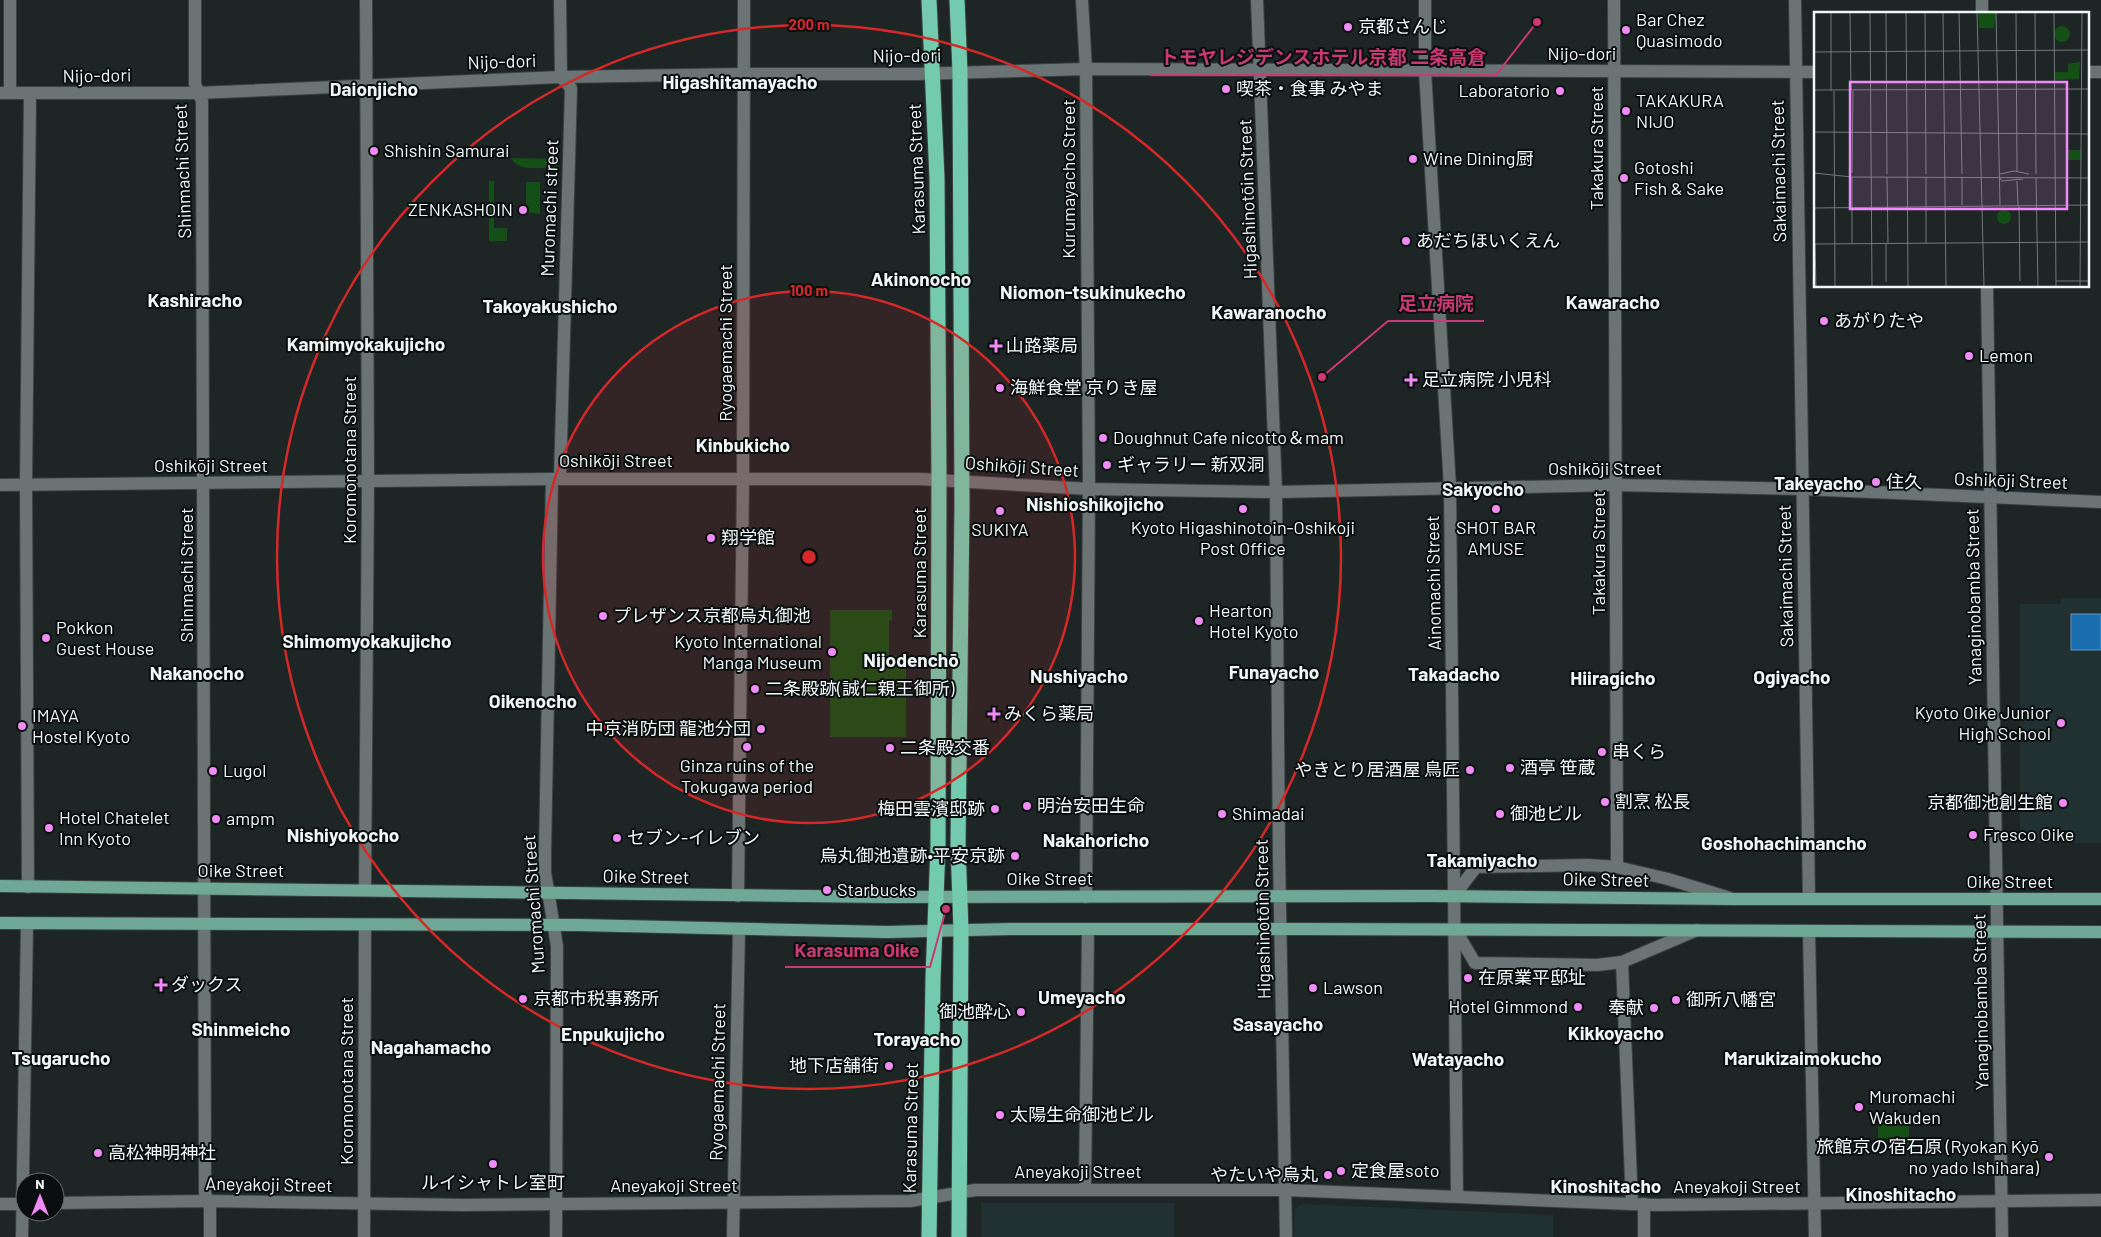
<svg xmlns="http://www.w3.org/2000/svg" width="2101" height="1237" viewBox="0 0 2101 1237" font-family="Barlow,'Noto Sans JP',sans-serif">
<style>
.built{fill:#213131}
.green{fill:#144f15}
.water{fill:#1b6fb0;stroke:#5b98c5}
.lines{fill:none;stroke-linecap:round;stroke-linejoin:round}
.minor-casing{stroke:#3a4141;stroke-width:14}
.major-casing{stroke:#3a4141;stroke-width:14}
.highway-casing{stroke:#3a4141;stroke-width:17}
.minor{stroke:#6b7474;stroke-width:12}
.major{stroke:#70a896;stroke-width:12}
.highway{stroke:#74caac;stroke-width:15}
.ring{fill:none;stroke:#d62828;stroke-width:2.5}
.poi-dot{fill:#f08bf5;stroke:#0a0e0e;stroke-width:2}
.labels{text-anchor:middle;stroke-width:4;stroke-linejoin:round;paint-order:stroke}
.poi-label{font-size:18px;fill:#f1f6f6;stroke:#0a0e0e;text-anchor:start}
.street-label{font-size:18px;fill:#f1f6f6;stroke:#0a0e0e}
.neighbourhood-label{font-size:19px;font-weight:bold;fill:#f1f6f6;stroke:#0a0e0e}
.inset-road{fill:none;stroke:#727979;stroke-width:1}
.view{fill:#f08bf5;fill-opacity:0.15;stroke:#f08bf5;stroke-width:2.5}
.inset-edge{fill:none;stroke:#f1f6f6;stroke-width:2.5}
.centre{fill:#d62828;stroke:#0a0e0e;stroke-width:2.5}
.ring-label{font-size:15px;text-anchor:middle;font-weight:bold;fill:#d62828;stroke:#0a0e0e;stroke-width:4;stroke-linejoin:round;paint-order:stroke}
.leader{fill:none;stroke:#c93972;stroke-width:2}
.callout-dot{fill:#c93972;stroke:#0a0e0e;stroke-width:2}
.callout-label{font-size:19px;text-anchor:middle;font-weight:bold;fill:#c93972;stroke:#0a0e0e;stroke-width:4;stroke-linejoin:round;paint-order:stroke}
</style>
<rect width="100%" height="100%" fill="#1d2525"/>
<g class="built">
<path d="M2061,598H2101V843H2020V604H2060Z"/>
<rect x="981" y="1203" width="193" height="34"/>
<path d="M1302,1204L1553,1215V1237H1294L1295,1209Z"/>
</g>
<g class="green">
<path d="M511,158L558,159V167C544,167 518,173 511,158Z"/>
<path d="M489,181H494V228H507V241H489Z"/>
<path d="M526,182H540V214L526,212Z"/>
<path d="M830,610H892V620L889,621V655L906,656V737H830Z"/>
<path d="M1909,1123V1150H1891L1890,1147H1888V1138H1878V1124Z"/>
</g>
<rect class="water" x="2071" y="614" width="30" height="36"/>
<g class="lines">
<g class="minor-casing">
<g id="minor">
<path d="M10,0V93"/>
<path d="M195,0V84L202,101L205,1193L210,1208V1237"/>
<path d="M1082,0L1086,69L1089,489L1086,897"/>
<path d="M1257,0L1276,492L1279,854L1286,1237"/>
<path d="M1425,0V71L1450,487L1457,1196"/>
<path d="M1614,0L1617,867"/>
<path d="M1795,0L1809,899"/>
<path d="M1982,0V14"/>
<path d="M2087,72H2101"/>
<path d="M0,93H197L561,77L745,74H916L1086,69L1815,72"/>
<path d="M1987,286L2002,1237"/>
<path d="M552,479L545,852V872L557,946L556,1237"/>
<path d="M560,479L571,88L561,77L560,0"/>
<path d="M0,485L552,479H919L1089,489L1276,492L1616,485L1802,489L2101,502"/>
<path d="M28,887L26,484L30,94"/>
<path d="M365,890L368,482L366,0"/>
<path d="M738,896L743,478L744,0"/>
<path d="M1454,896L1476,867L1588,865L1617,867L1668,879L1730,898"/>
<path d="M1455,929L1475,963L1597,965L1622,962L1697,930"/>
<path d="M1809,931L1815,1237"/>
<path d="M1622,962L1632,1204"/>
<path d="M1085,1190L1088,929"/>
<path d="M55,1203L208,1201L463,1205L910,1201L975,1190H1286L1656,1205L2101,1200"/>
<path d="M0,1204H25"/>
<path d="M1644,1204V1237"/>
<path d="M22,1237L27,924"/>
<path d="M364,1237L365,925"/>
<path d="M733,1237L739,929"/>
</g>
</g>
<g class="major-casing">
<g id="major">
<path d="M0,886L887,897L1433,896L1734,899H2101"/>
<path d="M0,923L578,925L887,932L1011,929H1302L2101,932"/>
</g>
</g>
<g class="highway-casing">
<g id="highway">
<path d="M957,0L960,72L962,506L958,846L961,930L959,1237"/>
<path d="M929,1237L933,978L938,846L939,479L937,178L929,0"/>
</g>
</g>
<use href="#minor" class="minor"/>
<use href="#major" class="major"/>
<use href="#highway" class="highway"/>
</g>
<circle cx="809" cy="557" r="266" fill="#d62828" fill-opacity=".12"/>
<g class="ring">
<circle cx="809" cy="557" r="266"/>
<circle cx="809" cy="557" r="532"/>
</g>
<g class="poi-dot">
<circle cx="1348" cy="27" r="5"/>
<circle cx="1626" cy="30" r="5"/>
<circle cx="1226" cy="89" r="5"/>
<circle cx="1560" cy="91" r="5"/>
<circle cx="1626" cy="111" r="5"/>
<circle cx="374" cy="151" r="5"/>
<circle cx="1413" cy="159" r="5"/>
<circle cx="1624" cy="178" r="5"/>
<circle cx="523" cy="210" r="5"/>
<circle cx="1406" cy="241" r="5"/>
<circle cx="1824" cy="321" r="5"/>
<path d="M993.5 338.5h5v5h5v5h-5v5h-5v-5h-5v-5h5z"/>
<circle cx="1969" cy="356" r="5"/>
<path d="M1408.5 372.5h5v5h5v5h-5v5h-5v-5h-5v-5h5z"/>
<circle cx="1000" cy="388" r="5"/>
<circle cx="1103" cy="438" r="5"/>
<circle cx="1107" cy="465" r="5"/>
<circle cx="1876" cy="482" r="5"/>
<circle cx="1243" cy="509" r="5"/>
<circle cx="1496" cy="509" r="5"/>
<circle cx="1000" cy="511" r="5"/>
<circle cx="711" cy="538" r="5"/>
<circle cx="603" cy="616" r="5"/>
<circle cx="1199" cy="621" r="5"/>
<circle cx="46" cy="638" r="5"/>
<circle cx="832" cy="652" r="5"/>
<circle cx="755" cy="689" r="5"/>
<path d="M991.5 706.5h5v5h5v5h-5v5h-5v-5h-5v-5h5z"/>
<circle cx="2061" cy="723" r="5"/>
<circle cx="22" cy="726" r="5"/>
<circle cx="761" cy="729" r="5"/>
<circle cx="747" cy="747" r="5"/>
<circle cx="890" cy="748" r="5"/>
<circle cx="1602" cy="752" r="5"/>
<circle cx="1510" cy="768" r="5"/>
<circle cx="1470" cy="770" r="5"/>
<circle cx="213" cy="771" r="5"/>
<circle cx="1605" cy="802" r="5"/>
<circle cx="2063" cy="803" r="5"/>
<circle cx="1027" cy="806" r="5"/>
<circle cx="995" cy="809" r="5"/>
<circle cx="1222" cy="814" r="5"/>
<circle cx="1500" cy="814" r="5"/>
<circle cx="216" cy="819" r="5"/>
<circle cx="49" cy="828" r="5"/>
<circle cx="1973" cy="835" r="5"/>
<circle cx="617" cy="838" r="5"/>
<circle cx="1015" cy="856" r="5"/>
<circle cx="827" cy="890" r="5"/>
<circle cx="1468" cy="978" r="5"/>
<path d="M158.5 977.5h5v5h5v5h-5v5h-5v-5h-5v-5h5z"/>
<circle cx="1313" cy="988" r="5"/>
<circle cx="523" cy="999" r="5"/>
<circle cx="1676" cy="1000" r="5"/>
<circle cx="1578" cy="1007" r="5"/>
<circle cx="1654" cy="1008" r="5"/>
<circle cx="1021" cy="1012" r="5"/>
<circle cx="889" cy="1066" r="5"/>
<circle cx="1859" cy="1107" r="5"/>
<circle cx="1000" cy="1115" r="5"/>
<circle cx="98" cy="1153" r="5"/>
<circle cx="2049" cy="1157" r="5"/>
<circle cx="493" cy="1164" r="5"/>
<circle cx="1341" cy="1171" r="5"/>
<circle cx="1328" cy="1175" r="5"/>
</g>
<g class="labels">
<g class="poi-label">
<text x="1636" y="26">Bar Chez<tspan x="1636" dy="21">Quasimodo</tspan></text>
<text x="1358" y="33">京都さんじ</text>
<text x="1236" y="95">喫茶・食事 みやま</text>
<text x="1550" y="97" text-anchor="end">Laboratorio</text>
<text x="1636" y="107">TAKAKURA<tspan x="1636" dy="21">NIJO</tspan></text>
<text x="384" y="157">Shishin Samurai</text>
<text x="1423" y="165">Wine Dining厨</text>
<text x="1634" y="174">Gotoshi<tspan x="1634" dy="21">Fish &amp; Sake</tspan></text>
<text x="513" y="216" text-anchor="end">ZENKASHOIN</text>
<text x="1416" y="247">あだちほいくえん</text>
<text x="1834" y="327">あがりたや</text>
<text x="1006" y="352">山路薬局</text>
<text x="1979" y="362">Lemon</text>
<text x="1422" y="386">足立病院 小児科</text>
<text x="1010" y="394">海鮮食堂 京りき屋</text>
<text x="1113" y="444">Doughnut Cafe nicotto＆mam</text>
<text x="1117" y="471">ギャラリー 新双洞</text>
<text x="1886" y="488">住久</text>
<text x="1243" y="534" text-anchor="middle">Kyoto Higashinotoin-Oshikoji<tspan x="1243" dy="21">Post Office</tspan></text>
<text x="1496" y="534" text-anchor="middle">SHOT BAR<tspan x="1496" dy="21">AMUSE</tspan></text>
<text x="1000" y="536" text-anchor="middle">SUKIYA</text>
<text x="721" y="544">翔学館</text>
<text x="1209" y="617">Hearton<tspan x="1209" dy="21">Hotel Kyoto</tspan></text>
<text x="613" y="622">プレザンス京都烏丸御池</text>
<text x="56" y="634">Pokkon<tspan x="56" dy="21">Guest House</tspan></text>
<text x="822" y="648" text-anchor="end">Kyoto International<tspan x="822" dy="21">Manga Museum</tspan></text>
<text x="765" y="695">二条殿跡(誠仁親王御所)</text>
<text x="2051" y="719" text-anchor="end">Kyoto Oike Junior<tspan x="2051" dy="21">High School</tspan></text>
<text x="1004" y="720">みくら薬局</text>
<text x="32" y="722">IMAYA<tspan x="32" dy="21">Hostel Kyoto</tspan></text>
<text x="751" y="735" text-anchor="end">中京消防団 龍池分団</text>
<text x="900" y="754">二条殿交番</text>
<text x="1612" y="758">串くら</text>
<text x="747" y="772" text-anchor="middle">Ginza ruins of the<tspan x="747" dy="21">Tokugawa period</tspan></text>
<text x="1520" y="774">酒亭 笹蔵</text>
<text x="1460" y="776" text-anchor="end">やきとり居酒屋 鳥匠</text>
<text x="223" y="777">Lugol</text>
<text x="1615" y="808">割烹 松長</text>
<text x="2053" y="809" text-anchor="end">京都御池創生館</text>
<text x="1037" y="812">明治安田生命</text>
<text x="985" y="815" text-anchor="end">梅田雲濱邸跡</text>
<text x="1232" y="820">Shimadai</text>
<text x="1510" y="820">御池ビル</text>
<text x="59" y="824">Hotel Chatelet<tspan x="59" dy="21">Inn Kyoto</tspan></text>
<text x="226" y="825">ampm</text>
<text x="1983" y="841">Fresco Oike</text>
<text x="627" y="844">セブン-イレブン</text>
<text x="1005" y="862" text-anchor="end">烏丸御池遺跡•平安京跡</text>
<text x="837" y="896">Starbucks</text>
<text x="1478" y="984">在原業平邸址</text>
<text x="171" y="991">ダックス</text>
<text x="1323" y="994">Lawson</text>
<text x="533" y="1005">京都市税事務所</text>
<text x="1686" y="1006">御所八幡宮</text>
<text x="1568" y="1013" text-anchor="end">Hotel Gimmond</text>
<text x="1644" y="1014" text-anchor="end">奉献</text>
<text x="1011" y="1018" text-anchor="end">御池酔心</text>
<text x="879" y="1072" text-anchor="end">地下店舗街</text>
<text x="1869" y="1103">Muromachi<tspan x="1869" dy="21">Wakuden</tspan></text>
<text x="1010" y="1121">太陽生命御池ビル</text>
<text x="2039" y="1153" text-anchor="end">旅館京の宿石原 (Ryokan Kyō<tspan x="2039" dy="21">no yado Ishihara)</tspan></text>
<text x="108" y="1159">高松神明神社</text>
<text x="1351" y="1177">定食屋soto</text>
<text x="1318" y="1181" text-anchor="end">やたいや烏丸</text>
<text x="493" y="1189" text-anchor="middle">ルイシャトレ室町</text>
</g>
<g class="street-label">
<text x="1582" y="60">Nijo-dori</text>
<text transform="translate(907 56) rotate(-1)" y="6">Nijo-dori</text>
<text transform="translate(502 62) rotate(-2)" y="6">Nijo-dori</text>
<text transform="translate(97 76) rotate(-1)" y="6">Nijo-dori</text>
<text transform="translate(1597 148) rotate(-90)" y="6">Takakura Street</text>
<text transform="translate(917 169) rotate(-92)" y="6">Karasuma Street</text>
<text transform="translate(183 171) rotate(-92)" y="6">Shinmachi Street</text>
<text transform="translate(1779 171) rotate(-91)" y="6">Sakaimachi Street</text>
<text transform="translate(1069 179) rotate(-90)" y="6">Kurumayacho Street</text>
<text transform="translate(1248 199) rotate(-92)" y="6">Higashinotōin Street</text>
<text transform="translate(550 208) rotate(-88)" y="6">Muromachi street</text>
<text transform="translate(726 343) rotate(-90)" y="6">Ryogaemachi Street</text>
<text transform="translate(350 460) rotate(-90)" y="6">Koromonotana Street</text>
<text x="616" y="467">Oshikōji Street</text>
<text x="211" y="472">Oshikōji Street</text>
<text transform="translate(1022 467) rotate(4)" y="6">Oshikōji Street</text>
<text x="1605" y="475">Oshikōji Street</text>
<text transform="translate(2011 481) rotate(2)" y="6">Oshikōji Street</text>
<text transform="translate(1599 553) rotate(-90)" y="6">Takakura Street</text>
<text transform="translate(920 573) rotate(-90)" y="6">Karasuma Street</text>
<text transform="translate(187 575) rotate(-90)" y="6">Shinmachi Street</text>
<text transform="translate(1786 576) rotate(-91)" y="6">Sakaimachi Street</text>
<text transform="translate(1434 583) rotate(-91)" y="6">Ainomachi Street</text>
<text transform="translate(1974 597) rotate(-91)" y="6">Yanaginobamba Street</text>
<text x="241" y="877">Oike Street</text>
<text transform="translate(646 877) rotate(1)" y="6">Oike Street</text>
<text x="1050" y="885">Oike Street</text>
<text transform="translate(1606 880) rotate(1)" y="6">Oike Street</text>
<text x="2010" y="888">Oike Street</text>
<text transform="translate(534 904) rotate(-94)" y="6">Muromachi Street</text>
<text transform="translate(1263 919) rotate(-91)" y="6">Higashinotōin Street</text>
<text transform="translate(1981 1002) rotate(-91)" y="6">Yanaginobamba Street</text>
<text transform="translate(347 1081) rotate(-90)" y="6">Koromonotana Street</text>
<text transform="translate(718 1082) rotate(-89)" y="6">Ryogaemachi Street</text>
<text transform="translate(911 1128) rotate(-89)" y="6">Karasuma Street</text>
<text x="1078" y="1178">Aneyakoji Street</text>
<text transform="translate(269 1185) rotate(1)" y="6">Aneyakoji Street</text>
<text x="674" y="1192">Aneyakoji Street</text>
<text x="1737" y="1193">Aneyakoji Street</text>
</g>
<g class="neighbourhood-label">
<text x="740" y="89">Higashitamayacho</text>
<text x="374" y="96">Daionjicho</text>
<text x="921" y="286">Akinonocho</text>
<text x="1093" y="299">Niomon-tsukinukecho</text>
<text x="195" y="307">Kashiracho</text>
<text x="1613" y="309">Kawaracho</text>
<text x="550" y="313">Takoyakushicho</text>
<text x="1269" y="319">Kawaranocho</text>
<text x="366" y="351">Kamimyokakujicho</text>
<text x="743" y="452">Kinbukicho</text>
<text x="1819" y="490">Takeyacho</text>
<text x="1483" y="496">Sakyocho</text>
<text x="1095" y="511">Nishioshikojicho</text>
<text x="367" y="648">Shimomyokakujicho</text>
<text x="911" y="667">Nijodenchō</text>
<text x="1274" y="679">Funayacho</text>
<text x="197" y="680">Nakanocho</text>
<text x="1454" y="681">Takadacho</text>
<text x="1079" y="683">Nushiyacho</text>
<text x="1792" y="684">Ogiyacho</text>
<text x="1613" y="685">Hiiragicho</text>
<text x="533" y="708">Oikenocho</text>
<text x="343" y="842">Nishiyokocho</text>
<text x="1096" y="847">Nakahoricho</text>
<text x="1784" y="850">Goshohachimancho</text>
<text x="1482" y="867">Takamiyacho</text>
<text x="1082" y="1004">Umeyacho</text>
<text x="1278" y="1031">Sasayacho</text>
<text x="241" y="1036">Shinmeicho</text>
<text x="1616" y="1040">Kikkoyacho</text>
<text x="613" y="1041">Enpukujicho</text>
<text x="917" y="1046">Torayacho</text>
<text x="431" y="1054">Nagahamacho</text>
<text x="61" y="1065">Tsugarucho</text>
<text x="1803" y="1065">Marukizaimokucho</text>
<text x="1458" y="1066">Watayacho</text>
<text x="1606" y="1193">Kinoshitacho</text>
<text x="1901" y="1201">Kinoshitacho</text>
</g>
</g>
<g transform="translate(1814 12)">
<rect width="275" height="275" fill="#1d2525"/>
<path d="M164,0H182L180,16H165ZM240 22a8 8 0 1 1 16 0a8 8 0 1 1-16 0ZM266,50L265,67L241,68V60H254V52ZM253,138H267V148H253ZM183 205a7 7 0 1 1 14 0a7 7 0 1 1-14 0Z" fill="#144f15"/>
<path class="inset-road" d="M36,0L37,79M56,0L58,275M72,0L73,162M92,0L93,119M111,0L112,162M129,0L132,275M145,0L148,162M163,0L170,275M182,0L186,193M202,0L203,159M221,0L222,162M240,0L242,275M0,40L275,38M0,78L275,77M17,79V0M20,79L21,275M93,119L94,275M0,120L275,122M0,161L38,165L275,166M38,161L39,79M186,162L200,159L215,162M73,165L74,232M186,166L188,169L209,167M222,166L224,275M203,169L204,194M148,193V166M205,194L206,269M0,196L275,193M0,232L275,230M1,232L2,275M38,232V165M72,232V270M112,232V166M242,269H275M266,275L268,0"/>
<path class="view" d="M36,70H253V197H36Z"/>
<rect width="275" height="275" class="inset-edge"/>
</g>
<circle cx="809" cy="557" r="8" class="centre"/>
<g class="ring-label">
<text x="809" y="30">200 m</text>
<text x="809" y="296">100 m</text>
</g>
<path class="leader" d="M1537 22L1496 75H1150M1322 377L1388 321H1484M946 909L930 967H785"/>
<g class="callout-dot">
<circle cx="1537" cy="22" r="5"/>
<circle cx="1322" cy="377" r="5"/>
<circle cx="946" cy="909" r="5"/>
</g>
<g class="callout-label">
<text x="1323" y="64">トモヤレジデンスホテル京都 二条高倉</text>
<text x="1436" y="310">足立病院</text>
<text x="857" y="957">Karasuma Oike</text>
</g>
<g transform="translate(40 1197)"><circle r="24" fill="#0a0e0e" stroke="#666b6b"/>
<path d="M0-4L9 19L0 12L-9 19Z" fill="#f08bf5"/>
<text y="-8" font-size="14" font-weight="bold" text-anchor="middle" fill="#f1f6f6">N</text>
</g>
</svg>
